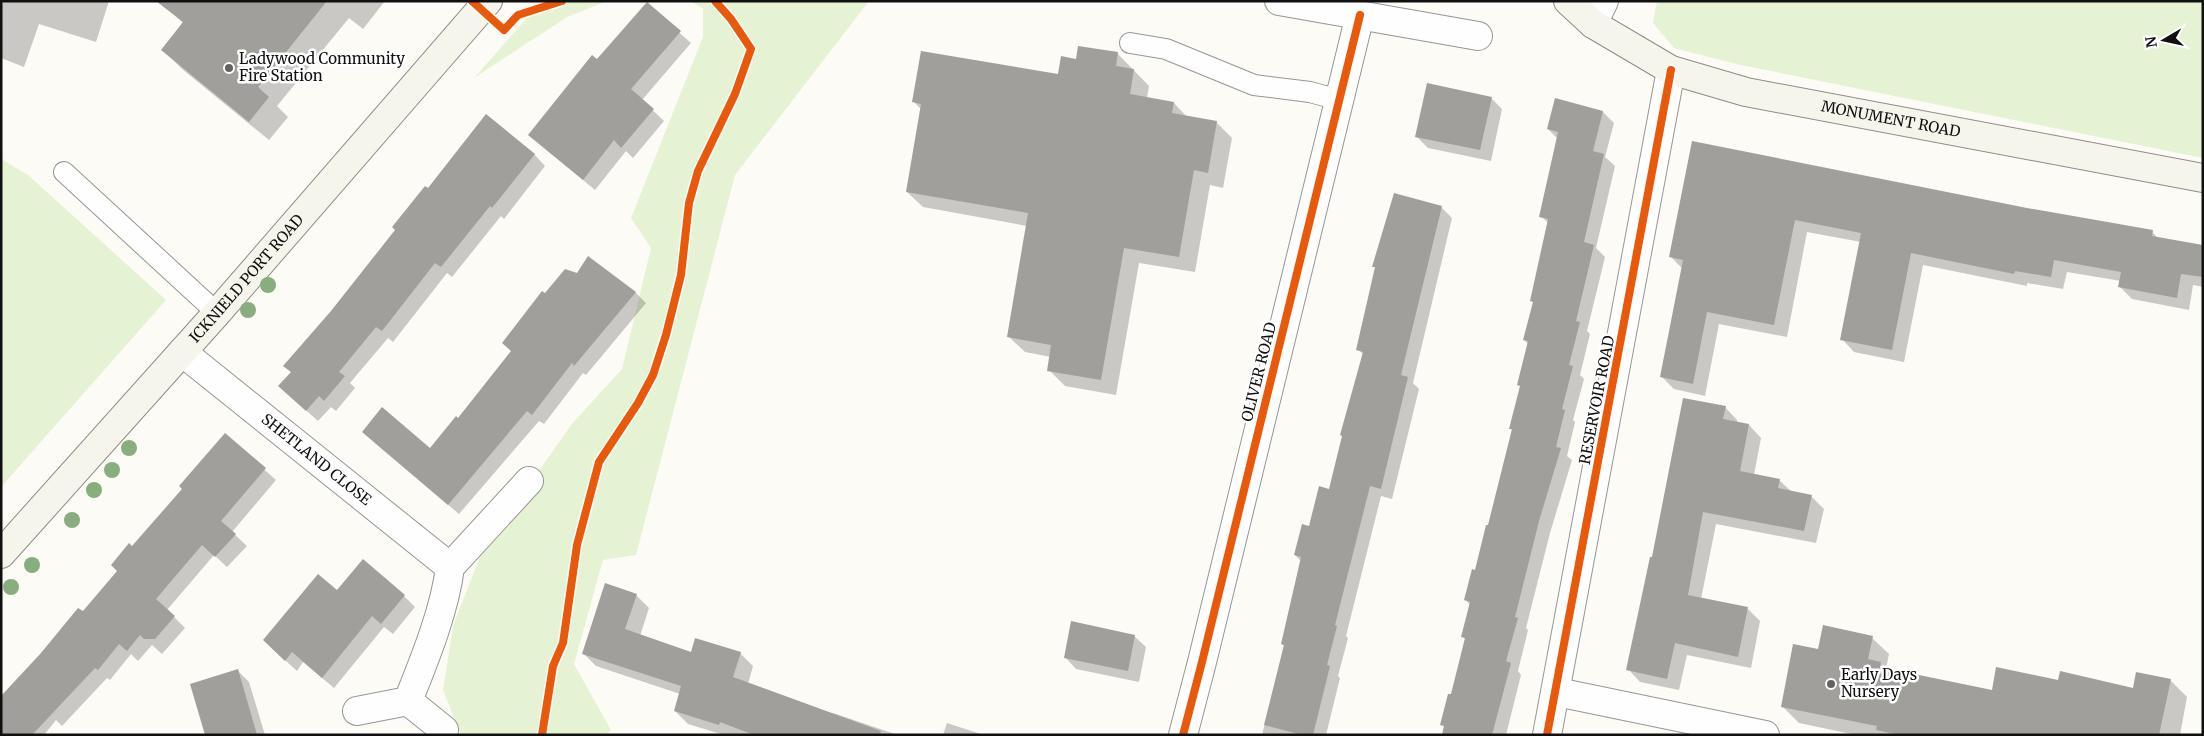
<svg xmlns="http://www.w3.org/2000/svg" width="2204" height="736" viewBox="0 0 2204 736" font-family="Merriweather,serif">
<style>
.green{fill:#e5f3d4}
.shadow{fill:#0003}
.building{fill:#a09f9b}
.lines{fill:none;stroke-linecap:round;stroke-linejoin:round}
.service-casing{stroke:#969694;stroke-width:22}
.minor-casing{stroke:#969694;stroke-width:30}
.secondary-casing{stroke:#8d8c8a;stroke-width:30}
.service{stroke:#fffefe;stroke-width:20}
.minor{stroke:#fffefe;stroke-width:28}
.secondary{stroke:#f6f5eb;stroke-width:28}
.cycleway-casing{stroke:#fff;stroke-width:11}
.cycleway{stroke:#e8590c;stroke-width:8}
.tree{fill:#88ad7e}
.poi-dot{fill:#636260;stroke:#fff;stroke-width:2}
.labels{text-anchor:middle;stroke-width:5;stroke-linejoin:round;paint-order:stroke}
.poi-label{font-size:15px;fill:#101010;stroke:#fff;text-anchor:start}
.street-label{font-size:15px;fill:#101010;stroke:#fff}
</style>
<rect width="100%" height="100%" fill="#fcfbf6"/>
<g class="green">
<path d="M542,1H607L567,17L474,78Z"/>
<path d="M691,1H869L735,175L636,555L603,560L574,664L611,730L607,735H461L443,690L453,626L481,554L571,425L622,369L651,248L631,218L703,37V9Z"/>
<path d="M1657,1H2203V158L1736,64L1674,48L1653,23Z"/>
<path d="M1,159L28,175L166,300L1,487Z"/>
</g>
<g class="shadow">
<path d="M1,1H109L96,42L39,24L24,67L1,58Z"/>
<path d="M187,1H385L363,29L349,18L277,106L288,117L269,140L182,69L163,50L184,24L175,15Z"/>
<path d="M647,4L691,43L642,100L664,121L633,158L626,151L595,190L529,135Z"/>
<path d="M1118,54L1149,86L1147,98L1174,103L1187,117L1216,122L1232,138L1223,188L1210,185L1195,272L1139,263L1116,395L1065,386L1049,370L1051,357L1025,352L1009,337L1027,226L923,207L907,192L921,109L914,102L1059,76L1077,60Z"/>
<path d="M1491,98L1502,109L1491,161L1428,148L1417,137Z"/>
<path d="M1603,112L1614,123L1605,157L1615,166L1596,248L1605,257L1587,331L1590,334L1580,375L1584,379L1573,420L1575,422L1567,456L1572,460L1550,533L1526,628L1528,630L1518,671L1521,675L1506,735H1442L1444,727L1442,724L1451,696L1466,640L1462,636L1470,605L1466,600L1489,527L1513,431L1510,428L1521,387L1518,384L1528,344L1524,340L1534,303L1531,300L1549,224L1541,216L1558,139L1548,129Z"/>
<path d="M1693,143L2027,209L2152,232L2159,239L2203,246V287L2193,285L2189,310L2132,299L2120,287L2121,281L2067,272L2063,289L2027,283V286L1923,265L1904,362L1854,352L1842,339L1861,242L1807,232L1787,337L1719,324L1705,396L1674,389L1662,377L1682,268L1670,256Z"/>
<path d="M534,154L545,166L504,219L501,216L452,277L447,273L393,342L388,338L350,383L355,388L336,411L331,407L318,421L291,397L292,373L285,366L332,311L428,190Z"/>
<path d="M1441,207L1452,218L1413,383L1419,389L1392,499L1381,496L1346,636L1348,638L1338,676L1340,678L1326,735H1262L1284,646L1282,644L1301,561L1295,555L1330,490L1364,355L1358,349L1376,269L1374,266Z"/>
<path d="M578,274L635,292L646,303L586,375L583,373L544,424L539,421L459,514L375,443L430,449L458,420L512,351L545,295Z"/>
<path d="M1725,407L1737,420V423L1749,425L1761,438L1754,475L1779,480L1792,492L1812,497L1824,509L1816,543L1716,524L1701,599L1748,609L1760,621L1751,668L1687,655L1679,690L1640,682L1628,669L1653,559Z"/>
<path d="M225,435L276,480L232,532L247,546L227,567L214,555L167,610L185,628L162,654L152,645L138,661L131,654L110,680L107,678L62,726L56,720L44,735H1L83,613L119,571L132,548L183,489Z"/>
<path d="M337,592L404,596L415,607L393,634L384,627L334,688L303,662L297,671L275,651Z"/>
<path d="M636,595L649,608L640,636L692,653H740L753,666L748,684L833,715V713L898,735H724L688,724L675,711L680,694L596,666L583,653Z"/>
<path d="M1134,636L1146,647L1139,682L1076,669L1065,657Z"/>
<path d="M1872,638L1889,654L1886,669L1992,692L2134,689L2170,680L2187,697L2180,735H1856L1799,723L1782,706L1819,651Z"/>
<path d="M238,671L249,682L265,735H206Z"/>
<path d="M947,723L984,735H943Z"/>
</g>
<g class="building">
<path d="M156,1H327L258,87L269,97L249,122L161,50L183,22Z"/>
<path d="M647,2L681,31L631,89L654,109L621,148L614,140L583,180L528,135L592,55L597,59Z"/>
<path d="M1078,46L1118,52L1116,66L1134,69L1130,94L1174,102L1172,113L1217,121L1208,173L1194,170L1179,257L1124,248L1101,380L1047,371L1051,345L1007,337L1028,213L906,192L921,104L912,102L921,51L1058,74L1061,56L1076,59Z"/>
<path d="M1427,83L1492,97L1480,150L1415,137Z"/>
<path d="M1555,98L1603,111L1593,151L1604,154L1584,242L1594,245L1576,321L1580,322L1569,365L1573,366L1562,409L1565,410L1556,447L1561,448L1539,521L1515,617L1518,618L1506,661L1511,663L1492,735H1442L1444,726L1440,725L1448,694H1451L1465,638L1461,637L1470,602L1464,600L1472,569L1475,570L1486,525H1488L1512,429H1509L1520,386L1517,385L1528,341L1523,340L1533,302L1530,301L1548,219L1539,217L1558,132L1547,129Z"/>
<path d="M486,114L535,154L492,208L490,206L441,267L435,263L382,331L376,327L339,372L345,376L324,401L319,396L306,411L278,386L291,372L283,366L331,311L395,230L392,227L425,186L428,188Z"/>
<path d="M1692,141L2027,208L2153,230L2152,236L2203,245V277L2181,274L2177,298L2118,287L2121,272L2054,260L2051,277L2015,271L2014,274L1911,253L1892,350L1840,340L1861,233L1795,220L1774,325L1707,312L1693,384L1660,377L1683,260L1669,257Z"/>
<path d="M1394,193L1442,206L1401,375L1408,377L1381,489L1370,486L1335,625L1337,626L1327,665L1330,666L1313,735H1302L1264,725L1284,645L1281,644L1301,557L1294,555L1302,524L1309,526L1319,486L1329,489L1342,436L1340,435L1363,352L1356,350L1375,267H1372Z"/>
<path d="M588,256L636,292L574,366L572,363L532,415L527,411L448,505L362,432L382,407L430,448L456,416L458,418L511,351L502,343L542,291L545,293L565,269L577,273Z"/>
<path d="M1683,398L1726,406L1723,419L1749,424L1740,471L1780,479L1778,488L1812,495L1804,531L1703,512L1688,595L1748,607L1738,657L1675,643L1667,679L1626,670L1650,557H1652Z"/>
<path d="M225,433L266,468L221,521L236,534L215,557L202,545L156,599L175,616L155,639H144L140,635L127,651L119,644L98,670L95,668L32,735H1V696L41,653L78,608L83,611L117,571L111,565L129,543L132,546L182,489L179,486Z"/>
<path d="M363,559L405,595L381,624L372,616L322,678L292,652L285,661L263,640L318,574L337,590Z"/>
<path d="M605,583L637,594L625,629L691,652L695,638L741,652L733,677L881,731L880,735H754L720,722L719,725L674,711L681,686L582,654Z"/>
<path d="M1071,621L1135,635L1128,671L1064,658Z"/>
<path d="M1823,625L1873,636L1868,659L1881,662L1880,667L1992,690L1996,667L2058,680L2060,671L2133,688L2136,672L2171,679L2159,735H1900L1876,730L1877,726L1781,707L1793,644L1818,649Z"/>
<path d="M238,669L257,735H205L190,684Z"/>
</g>
<g class="lines">
<g class="service-casing">
<g id="service">
<path d="M1130,43L1166,49L1254,85L1310,92L1339,100"/>
<path d="M64,172L217,313"/>
</g>
</g>
<g class="minor-casing">
<g id="minor">
<path d="M1279,1L1478,36"/>
<path d="M1593,24L1604,1"/>
<path id="s1" d="M182,352L450,567"/>
<path d="M1557,692L1765,735"/>
<path d="M408,701C424,661 445,610 450,567L529,481"/>
<path d="M357,711L408,701L444,730"/>
<path d="M1183,735L1202,662L1360,15"/>
<path d="M1547,735L1671,70"/>
</g>
</g>
<g class="secondary-casing">
<g id="secondary">
<path id="s2" d="M1568,1L1593,24L1671,70L1746,92L2203,178"/>
<path id="s3" d="M1,554L217,313L488,1"/>
</g>
</g>
<use href="#service" class="service"/>
<use href="#minor" class="minor"/>
<use href="#secondary" class="secondary"/>
<g class="cycleway-casing">
<g id="cycleway">
<path d="M472,1L504,30L518,15L562,1"/>
<path d="M542,735L553,666L563,643L577,545L599,462L638,403L653,375L666,335L681,275L689,203L698,171L735,94L751,49L731,19L715,1"/>
<path d="M1183,735L1202,662L1360,15"/>
<path d="M1547,735L1671,70"/>
</g>
</g>
<use href="#cycleway" class="cycleway"/>
</g>
<g class="tree">
<circle cx="268" cy="285" r="8"/>
<circle cx="248" cy="310" r="8"/>
<circle cx="129" cy="448" r="8"/>
<circle cx="112" cy="470" r="8"/>
<circle cx="94" cy="490" r="8"/>
<circle cx="72" cy="520" r="8"/>
<circle cx="32" cy="565" r="8"/>
<circle cx="11" cy="587" r="8"/>
</g>
<g class="poi-dot">
<circle cx="229" cy="68" r="5"/>
<circle cx="1831" cy="684" r="5"/>
</g>
<g class="labels">
<g class="poi-label">
<text x="239" y="64">Ladywood Community<tspan x="239" dy="17">Fire Station</tspan></text>
<text x="1841" y="680">Early Days<tspan x="1841" dy="17">Nursery</tspan></text>
</g>
<g class="street-label">
<text dy="5" stroke="none"><textPath href="#s2" startOffset="350">MONUMENT ROAD</textPath></text>
<text dy="5" stroke="none"><textPath href="#s3" startOffset="369">ICKNIELD PORT ROAD</textPath></text>
<text transform="translate(1259 372) rotate(-76)" y="5">OLIVER ROAD</text>
<text transform="translate(1597 400) rotate(-79)" y="5">RESERVOIR ROAD</text>
<text dy="5" stroke="none"><textPath href="#s1" startOffset="172">SHETLAND CLOSE</textPath></text>
</g>
</g>
<rect width="2204" height="736" fill="none" stroke="#101010" stroke-width="5"/>
<g transform="translate(2164 40) rotate(261)" stroke="#ffffff" stroke-width="4" paint-order="stroke">
<path d="M0-4L9 19L0 12L-9 19Z" fill="#101010"/>
<text y="-8" font-size="14" font-weight="bold" text-anchor="middle" fill="#101010">N</text>
</g>
</svg>
